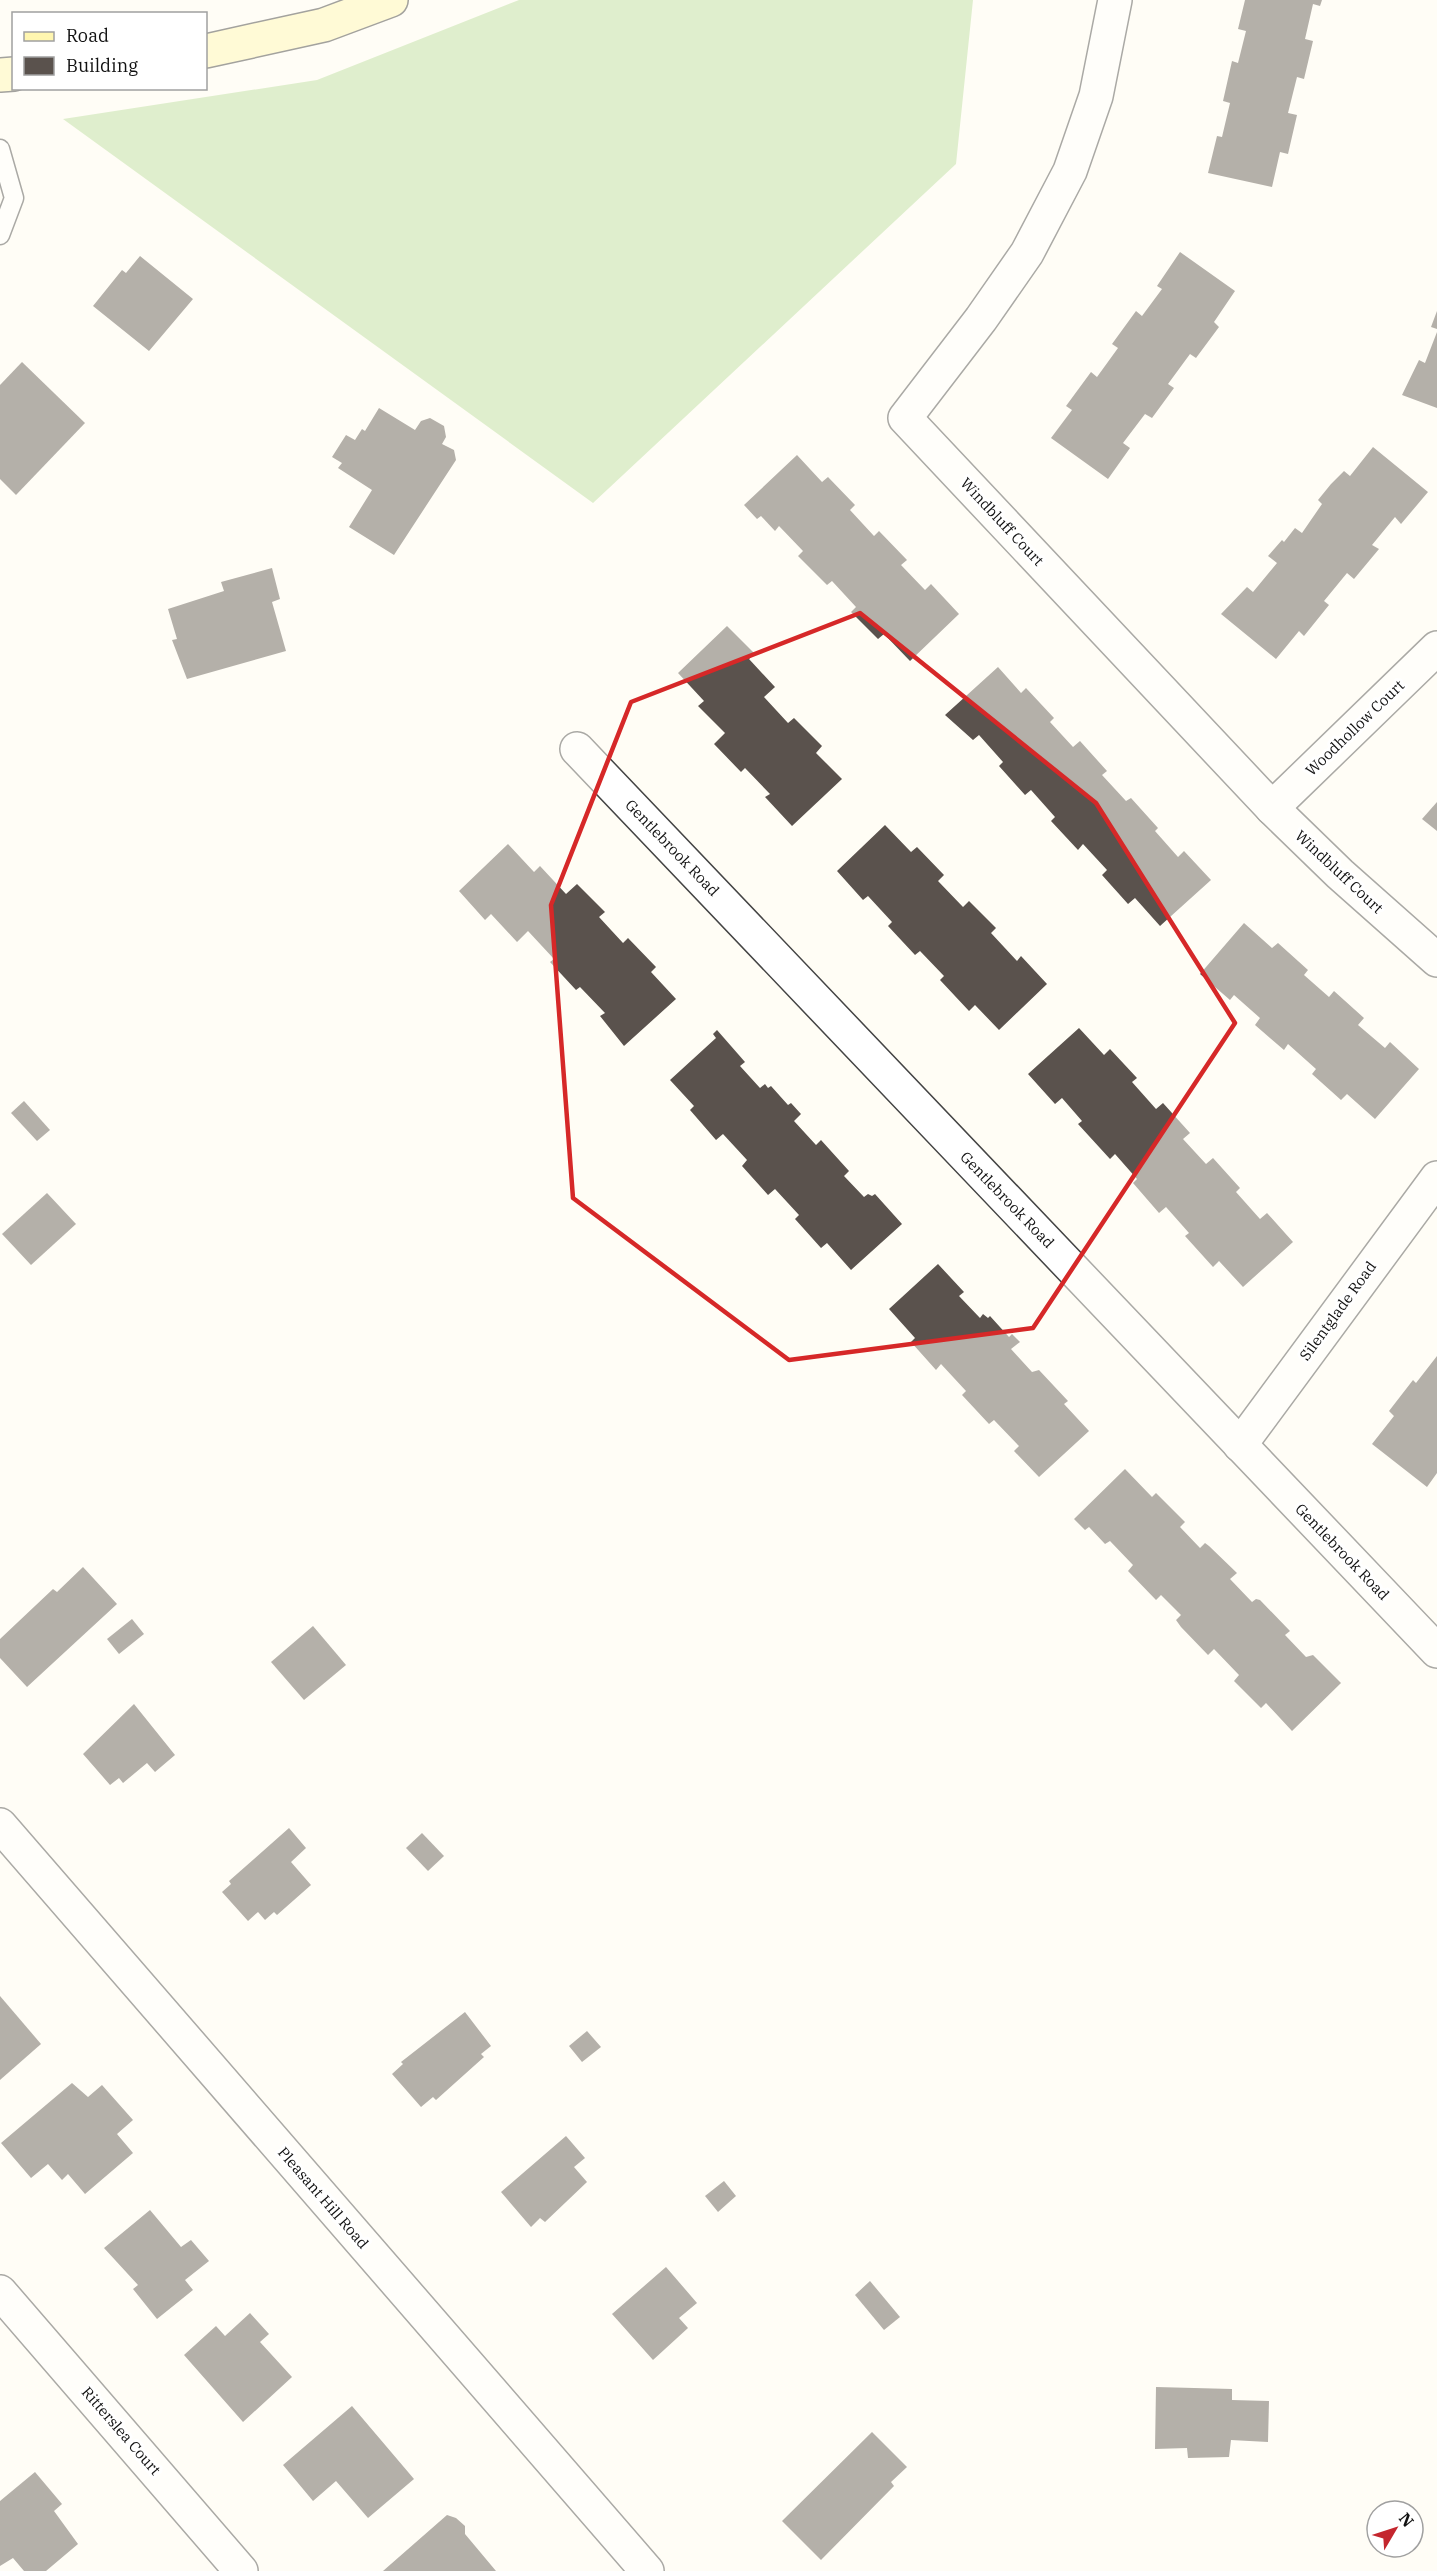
<svg xmlns="http://www.w3.org/2000/svg" width="1437" height="2571" viewBox="0 0 1437 2571" font-family="'IBM Plex Serif',serif">
<style>
.forest{fill:#b9dc9c}
.building{fill:#5a524d}
.lines{fill:none;stroke-linecap:round;stroke-linejoin:round}
.lane-casing{stroke:#444;stroke-width:21}
.street-casing{stroke:#444;stroke-width:36}
.secondary-casing{stroke:#333;stroke-width:36}
.lane{stroke:#fff;stroke-width:18}
.street{stroke:#fff;stroke-width:33}
.secondary{stroke:#fff6b0;stroke-width:33}
.marked{fill:none;stroke:#d62828;stroke-width:4.5;stroke-linejoin:round}
.labels{text-anchor:middle;stroke-width:6;stroke-linejoin:round;paint-order:stroke}
.street-label{font-size:15px;fill:#111;stroke:#fff}
</style>
<rect width="100%" height="100%" fill="#fffdf5"/>
<path class="forest" d="M519,0H973L956,164L593,503L63,119L317,80Z"/>
<g class="building">
<path d="M1245,0H1322L1320,6L1313,4L1305,39L1313,41L1304,79L1297,77L1288,113L1297,115L1288,154L1280,152L1272,187L1208,173L1217,136L1222,137L1230,103L1223,101L1232,61L1238,63L1246,31L1238,29Z"/>
<path d="M1180,252L1235,291L1214,322L1219,327L1196,358L1190,354L1168,384L1174,388L1152,418L1145,414L1123,443L1130,448L1108,479L1051,438L1072,410L1066,406L1091,372L1097,377L1118,348L1112,344L1136,311L1142,316L1162,289L1157,286Z"/>
<path d="M140,256L193,299L149,351L93,306L122,270L126,273Z"/>
<path d="M1437,311V329L1431,327Z"/>
<path d="M1437,332V408L1402,395L1419,360L1425,363Z"/>
<path d="M22,362L85,423L16,495L0,479V385Z"/>
<path d="M379,408L415,430L421,421L430,418L444,426L446,437L442,444L454,450L456,460L394,555L349,527L372,490L338,468L342,463L332,457L346,435L355,440L362,429L365,431Z"/>
<path d="M1373,447L1428,492L1401,524L1395,517L1372,545L1379,549L1354,579L1347,573L1324,601L1329,605L1304,636L1299,631L1276,659L1221,614L1247,587L1253,592L1277,563L1268,556L1282,540L1284,542L1295,528L1302,533L1322,504L1318,500L1331,484L1344,471L1350,476Z"/>
<path d="M797,455L822,482L828,477L855,505L850,510L874,536L879,531L907,560L901,565L925,590L931,584L959,614L910,661L884,634L878,639L851,612L856,607L832,581L827,585L798,556L803,551L779,526L775,531L761,516L757,519L744,505Z"/>
<path d="M272,568L280,599L272,602L286,651L187,679L172,640L177,639L168,609L224,591L221,582Z"/>
<path d="M727,626L755,654L749,659L775,687L764,697L788,723L794,718L822,746L816,753L842,779L792,826L765,797L770,794L745,768L741,772L714,744L725,733L698,706L704,701L678,673Z"/>
<path d="M998,667L1021,693L1026,688L1054,718L1050,722L1073,747L1080,741L1107,771L1102,775L1126,801L1131,798L1158,828L1155,831L1178,857L1184,851L1211,880L1160,926L1135,898L1128,904L1102,875L1107,870L1083,844L1078,850L1051,821L1055,817L1031,790L1025,795L999,766L1003,762L979,735L973,740L945,715Z"/>
<path d="M1437,802V831L1422,819Z"/>
<path d="M885,825L911,852L917,847L944,875L938,881L963,907L969,901L996,928L991,933L1017,961L1021,956L1047,984L999,1030L975,1005L969,1011L940,980L944,976L920,951L915,955L888,926L892,922L868,896L863,900L837,871Z"/>
<path d="M508,844L534,872L540,866L566,894L577,884L605,912L599,917L623,943L628,938L656,967L651,972L676,999L624,1046L600,1016L605,1013L580,987L576,990L550,962L554,959L528,931L517,942L491,914L485,920L459,891Z"/>
<path d="M1244,923L1272,948L1278,943L1308,970L1304,975L1329,997L1334,991L1364,1018L1358,1025L1385,1048L1390,1042L1419,1069L1375,1119L1347,1094L1341,1100L1312,1074L1316,1069L1288,1044L1284,1050L1255,1025L1260,1018L1234,995L1230,1000L1200,974Z"/>
<path d="M1079,1028L1104,1055L1110,1049L1137,1078L1132,1082L1156,1109L1163,1103L1190,1133L1183,1139L1206,1164L1213,1158L1240,1188L1236,1192L1260,1219L1267,1213L1293,1242L1243,1287L1219,1261L1213,1267L1185,1236L1189,1233L1166,1207L1159,1213L1133,1183L1137,1179L1115,1154L1110,1159L1078,1124L1082,1121L1062,1098L1055,1104L1028,1074Z"/>
<path d="M717,1030L745,1062L740,1066L760,1088L765,1084L768,1088L771,1086L788,1105L791,1103L801,1114L794,1121L816,1145L821,1140L849,1171L844,1176L864,1197L868,1194L872,1196L875,1194L902,1224L851,1270L827,1243L821,1248L795,1219L799,1215L775,1189L768,1195L742,1166L747,1160L723,1134L716,1140L690,1110L694,1106L670,1080L716,1038L713,1034Z"/>
<path d="M24,1101L50,1130L37,1141L11,1113Z"/>
<path d="M47,1193L76,1224L31,1265L2,1234Z"/>
<path d="M938,1264L964,1292L959,1296L980,1318L983,1314L988,1318L990,1316L1009,1337L1012,1334L1020,1342L1011,1349L1032,1372L1039,1370L1068,1401L1064,1404L1089,1431L1039,1477L1014,1451L1019,1446L994,1420L989,1424L962,1395L966,1391L941,1364L936,1370L911,1342L915,1338L889,1309Z"/>
<path d="M1437,1356V1473L1427,1487L1372,1444L1394,1416L1389,1411L1413,1380L1416,1383Z"/>
<path d="M1125,1469L1152,1497L1156,1493L1185,1522L1180,1527L1200,1548L1205,1543L1209,1546L1237,1573L1230,1579L1252,1602L1256,1599L1260,1600L1290,1631L1285,1635L1306,1657L1313,1655L1341,1683L1292,1731L1266,1703L1261,1708L1234,1681L1239,1675L1214,1649L1208,1655L1181,1627L1176,1620L1181,1615L1161,1595L1156,1600L1128,1571L1133,1565L1110,1541L1105,1544L1089,1527L1085,1530L1074,1519Z"/>
<path d="M83,1567L117,1604L27,1687L0,1658V1639L53,1589L57,1592Z"/>
<path d="M132,1619L144,1634L119,1654L107,1639Z"/>
<path d="M313,1626L346,1665L304,1700L271,1662Z"/>
<path d="M134,1704L175,1755L155,1772L147,1763L123,1783L119,1778L110,1785L83,1754Z"/>
<path d="M289,1828L306,1848L291,1862L311,1885L277,1915L274,1912L265,1920L258,1912L248,1921L222,1892L231,1884L229,1881Z"/>
<path d="M422,1833L444,1856L428,1871L406,1848Z"/>
<path d="M0,1996L41,2044L0,2080Z"/>
<path d="M465,2012L491,2046L481,2054L484,2057L436,2100L433,2097L421,2107L392,2074L403,2064L401,2062Z"/>
<path d="M587,2031L601,2047L582,2062L569,2046Z"/>
<path d="M72,2083L88,2097L102,2085L133,2120L117,2134L133,2153L85,2194L68,2174L62,2180L48,2164L31,2178L1,2143Z"/>
<path d="M566,2136L585,2158L574,2167L587,2182L545,2222L540,2218L531,2227L501,2192Z"/>
<path d="M724,2181L736,2196L718,2212L705,2196Z"/>
<path d="M150,2210L181,2247L191,2240L209,2261L185,2280L193,2290L157,2319L133,2289L138,2285L104,2248Z"/>
<path d="M666,2267L697,2303L679,2318L688,2328L653,2360L612,2314Z"/>
<path d="M870,2281L900,2317L884,2330L855,2295Z"/>
<path d="M250,2313L269,2334L260,2342L292,2377L243,2422L184,2355L216,2326L225,2336Z"/>
<path d="M1156,2387L1232,2389V2400L1269,2401L1268,2442L1231,2440L1229,2457L1188,2458L1187,2448L1155,2449Z"/>
<path d="M352,2406L414,2479L368,2518L336,2481L313,2501L283,2465Z"/>
<path d="M872,2432L907,2467L891,2482L894,2486L821,2560L782,2521Z"/>
<path d="M35,2472L62,2504L54,2511L78,2544L46,2571H24L13,2558L0,2566V2501Z"/>
<path d="M447,2515L456,2518L465,2526V2534L496,2571H383Z"/>
</g>
<g class="lines">
<g class="lane-casing">
<path id="lane" d="M0,149L14,198L0,235"/>
</g>
<g class="street-casing">
<g id="street">
<path d="M1115,0L1096,96L1070,171L1027,253L981,319L905,418L1272,808L1340,874L1437,960"/>
<path d="M577,749L1437,1651"/>
<path d="M1272,808L1437,648"/>
<path d="M1240,1445L1437,1178"/>
<path d="M0,1825L647,2571"/>
<path d="M0,2292L241,2571"/>
</g>
</g>
<g class="secondary-casing">
<g id="secondary">
<path d="M206,51L324,25L391,0"/>
<path d="M0,75L14,74"/>
</g>
</g>
<use href="#lane" class="lane"/>
<use href="#street" class="street"/>
<use href="#secondary" class="secondary"/>
</g>
<path d="M0 0H1437V2571H0ZM860,613L1096,803L1235,1023L1033,1328L789,1360L573,1198L551,905L631,702Z" fill="#fffdf5" fill-opacity=".55" fill-rule="evenodd"/>
<path class="marked" d="M860,613L1096,803L1235,1023L1033,1328L789,1360L573,1198L551,905L631,702Z"/>
<g class="labels">
<g class="street-label">
<text transform="translate(1002 522) rotate(47)" y="5">Windbluff Court</text>
<text transform="translate(1355 728) rotate(-44)" y="5">Woodhollow Court</text>
<text transform="translate(672 848) rotate(46)" y="5">Gentlebrook Road</text>
<text transform="translate(1339 872) rotate(43)" y="5">Windbluff Court</text>
<text transform="translate(1007 1200) rotate(46)" y="5">Gentlebrook Road</text>
<text transform="translate(1338 1311) rotate(-54)" y="5">Silentglade Road</text>
<text transform="translate(1342 1552) rotate(46)" y="5">Gentlebrook Road</text>
<text transform="translate(323 2198) rotate(49)" y="5">Pleasant Hill Road</text>
<text transform="translate(121 2431) rotate(49)" y="5">Ritterslea Court</text>
</g>
</g>
<rect x="12" y="12" width="195" height="78" fill="#ffffff" stroke="#a0a0a0" stroke-width="1.5"/>
<rect x="24" y="32" width="30" height="9" fill="#fff6b0" stroke="#a0a0a0" stroke-width="1.5"/>
<text x="66" y="42" font-size="18" fill="#111111">Road</text>
<rect x="24" y="57" width="30" height="18" fill="#5a524d" stroke="#a0a0a0" stroke-width="1.5"/>
<text x="66" y="72" font-size="18" fill="#111111">Building</text>
<g transform="translate(1395 2529) rotate(51)"><circle r="28" fill="#ffffff" stroke="#a0a0a0" stroke-width="1.5"/>
<path d="M0-4.5L10 22L0 15L-10 22Z" fill="#c4262e"/>
<text y="-9" font-size="16" font-weight="bold" text-anchor="middle" fill="#111111">N</text>
</g>
</svg>
